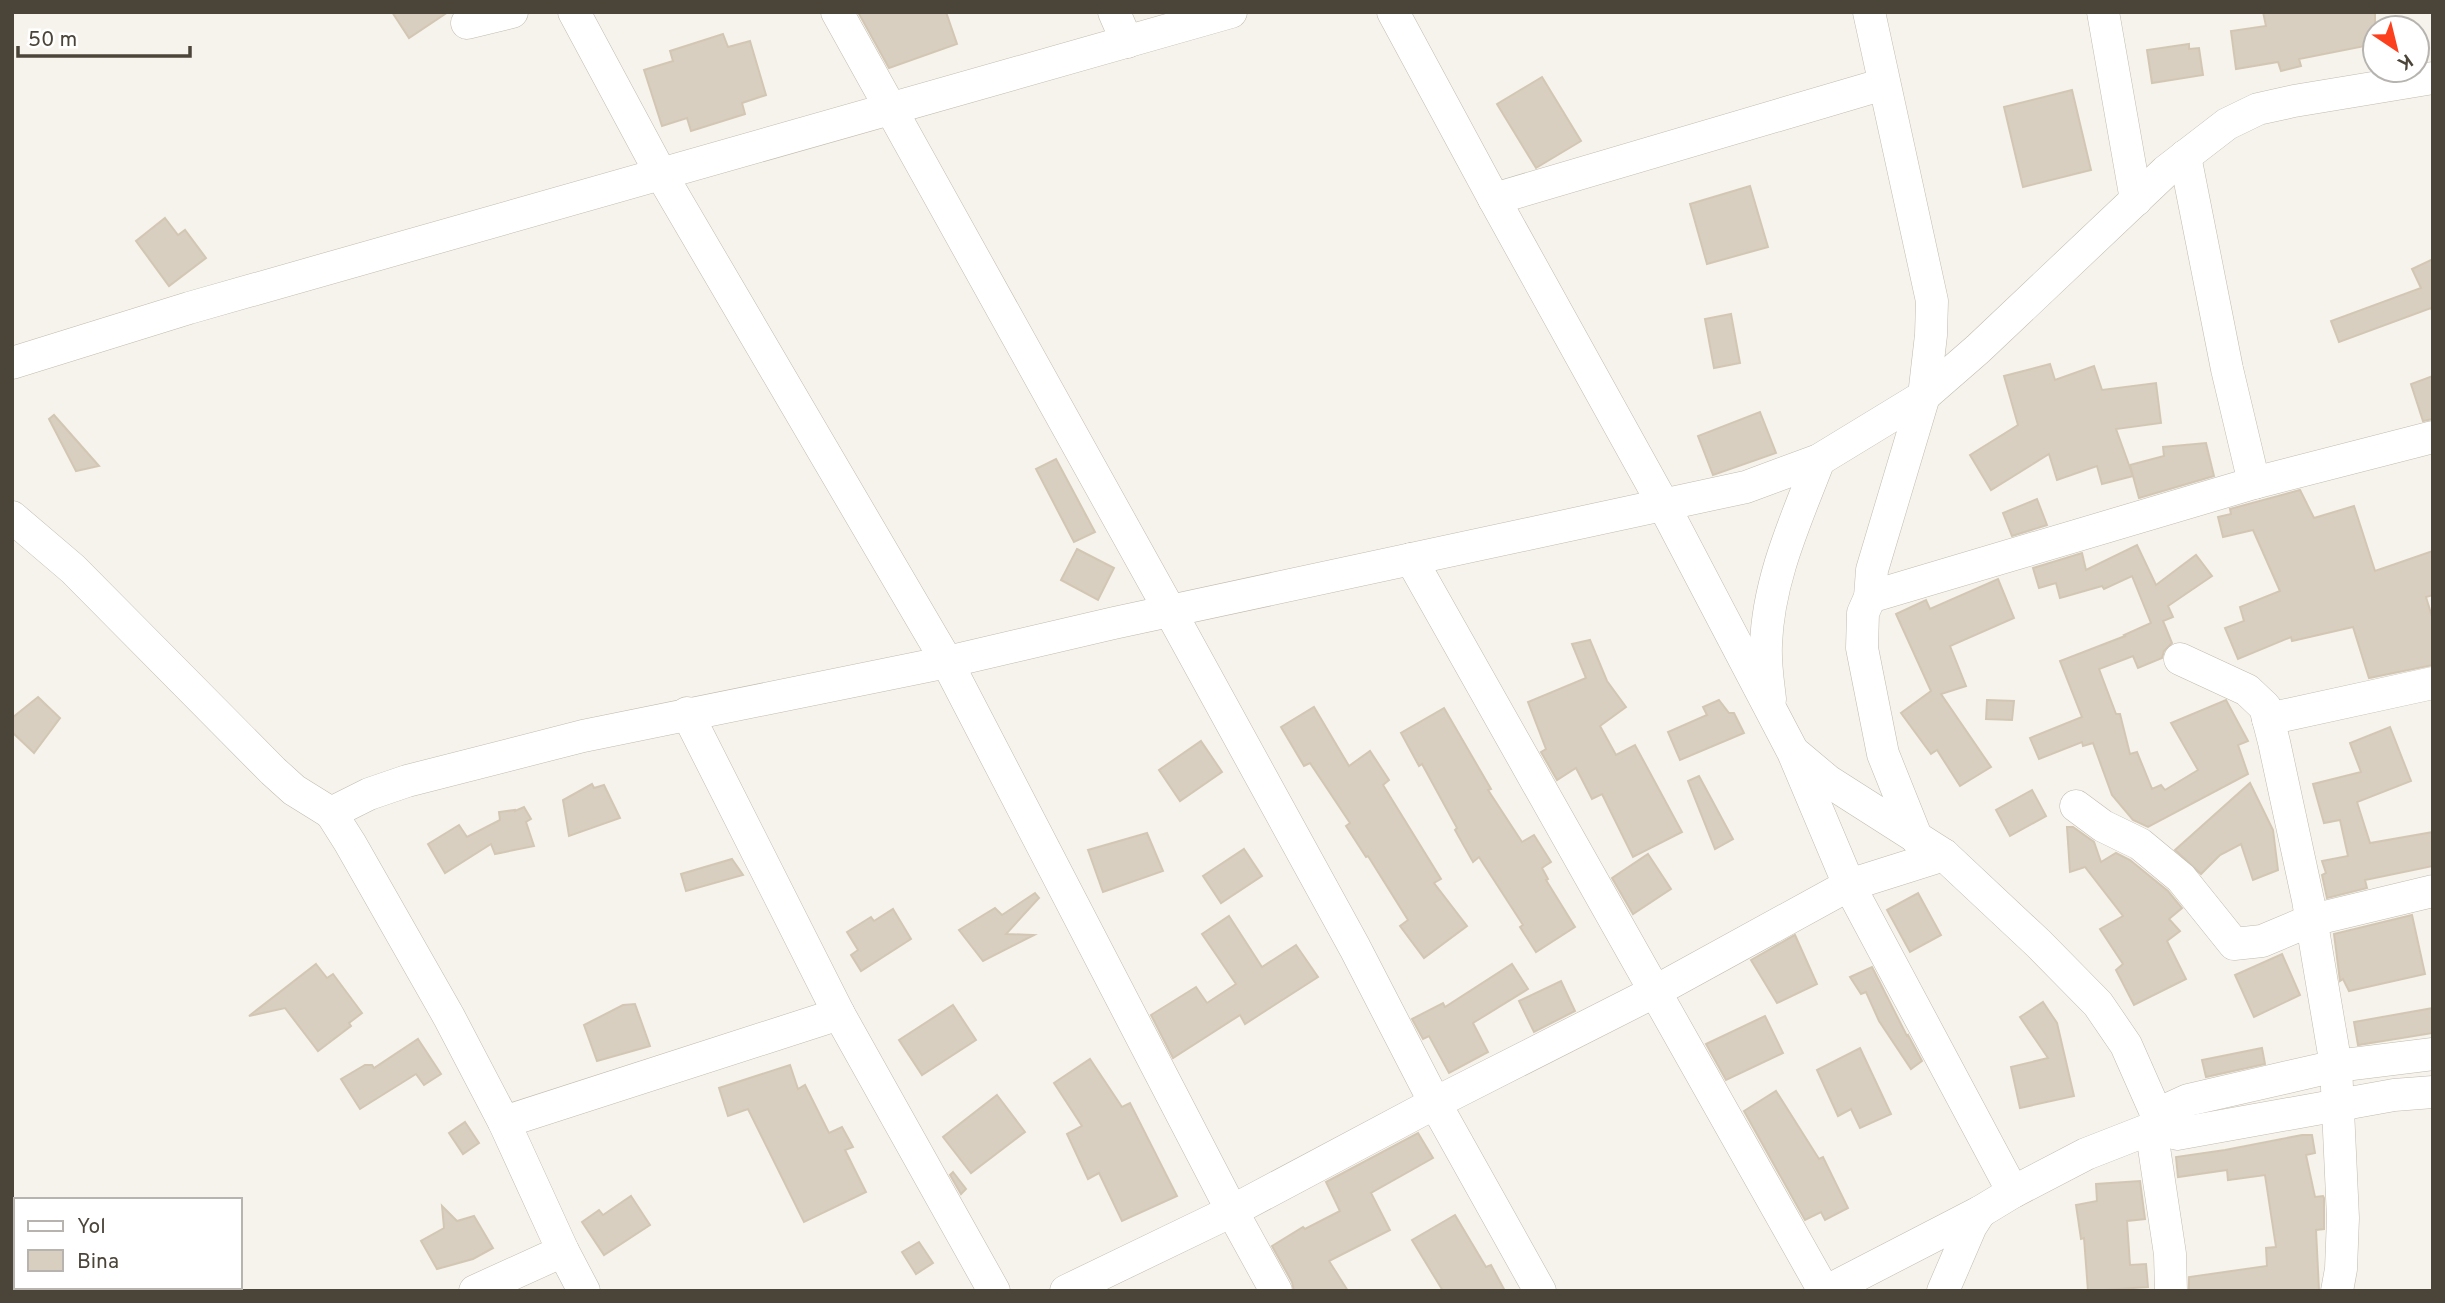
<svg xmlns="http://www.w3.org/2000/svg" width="2445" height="1303" viewBox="0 0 2445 1303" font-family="Overpass,sans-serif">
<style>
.building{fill:#d8cfc1;stroke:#d3c7b4;stroke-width:2}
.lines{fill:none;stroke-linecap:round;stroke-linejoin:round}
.minor-casing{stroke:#c2bbae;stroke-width:33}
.minor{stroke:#fff;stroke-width:32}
</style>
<rect width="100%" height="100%" fill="#f6f3ec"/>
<g class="building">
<path d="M392,12H448L409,38Z"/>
<path d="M858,12H946L957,44L889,68Z"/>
<path d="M2263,12H2375V44L2299,59L2301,66L2281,71L2278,62L2236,69L2231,31L2266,26Z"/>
<path d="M723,34L728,47L750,41L766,95L742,103L745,114L691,131L687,118L662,126L644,70L673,61L670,51Z"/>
<path d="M2189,44V49L2199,48L2203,75L2152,83L2147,50Z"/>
<path d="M1542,77L1581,141L1536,168L1497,104Z"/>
<path d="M2072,90L2091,170L2023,187L2004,107Z"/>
<path d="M1750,186L1768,247L1707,264L1690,204Z"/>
<path d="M165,218L178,235L185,230L206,258L169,286L136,241Z"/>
<path d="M2433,259V313L2431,308L2339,342L2331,321L2421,288L2412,269Z"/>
<path d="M1731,314L1740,363L1714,368L1705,319Z"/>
<path d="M2050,364L2055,380L2094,366L2102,390L2156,383L2161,423L2116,429L2133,476L2102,484L2097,466L2057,480L2049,454L1991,490L1970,455L2018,425L2004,376Z"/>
<path d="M2433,376V419L2423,421L2411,384Z"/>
<path d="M1760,412L1776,453L1713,475L1698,436Z"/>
<path d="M54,415L99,466L76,471L49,419Z"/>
<path d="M2206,443L2214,476L2139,498L2130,465L2164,456L2163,447Z"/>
<path d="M1056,459L1095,532L1074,542L1036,469Z"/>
<path d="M2300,490L2314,518L2354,506L2375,571L2433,551V595L2426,597L2433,620V665L2369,678L2353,627L2292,641L2291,637L2238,659L2225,628L2244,621L2240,607L2280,591L2253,530L2223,537L2218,517L2231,514L2230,509Z"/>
<path d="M2037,499L2047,525L2012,536L2003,513Z"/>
<path d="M2137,545L2156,585L2196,555L2212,576L2168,606L2173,617L2163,621L2172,643L2164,651L2162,658L2138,668L2133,656L2099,669L2116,714H2120L2130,754L2137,752L2152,789L2161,785L2165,790L2198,770L2171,723L2226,700L2248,741L2238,745L2248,774L2148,827L2133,820L2112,795L2093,743L2083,746L2082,742L2039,759L2030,738L2082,717L2060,661L2125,636L2124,635L2151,623L2132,576L2104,589L2102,586L2060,598L2056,583L2039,588L2033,568L2082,553L2086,570Z"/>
<path d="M1077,549L1114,568L1098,600L1061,580Z"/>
<path d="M1998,579L2014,618L1950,646L1966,686L1941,694L1991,767L1960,786L1937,750L1931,754L1901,713L1931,691L1896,614L1926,600L1930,609Z"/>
<path d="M1590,640L1607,681L1626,707L1600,726L1616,755L1635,745L1682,832L1633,857L1602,794L1592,799L1576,768L1557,780L1541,752L1546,749L1528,702L1586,678L1572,644Z"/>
<path d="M38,697L60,718L34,753L12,732V718Z"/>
<path d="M1719,700L1729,713H1734L1744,733L1680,760L1668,732L1707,715L1703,707Z"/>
<path d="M1987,700L2014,701L2012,720L1986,719Z"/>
<path d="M1314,707L1349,766L1370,751L1389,780L1383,785L1441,879L1434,883L1467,926L1424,958L1400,926L1408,920L1368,856L1366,857L1346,826L1350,823L1310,763L1304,766L1281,727Z"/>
<path d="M1444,708L1491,789L1488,790L1522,842L1534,835L1551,862L1542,868L1548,879L1546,880L1575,927L1536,952L1520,927L1523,925L1479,857L1473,862L1455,830L1457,828L1422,764L1419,766L1401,733Z"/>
<path d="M2390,727L2411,781L2357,802L2370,843L2433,832V866L2365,880L2367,888L2327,898L2322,875L2326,873L2322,861L2348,856L2340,820L2324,823L2313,784L2361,772L2350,743Z"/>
<path d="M1201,741L1222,772L1180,801L1159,770Z"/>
<path d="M1699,776L1733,839L1715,849L1688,781Z"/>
<path d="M2250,783L2273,830L2278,870L2253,880L2241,844L2220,855L2201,874L2175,850Z"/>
<path d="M592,784L594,788L604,785L620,818L569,836L563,800Z"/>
<path d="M2032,790L2046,816L2010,836L1996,810Z"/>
<path d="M524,807L531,819L526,822L534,846L495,854L491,844L445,873L428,844L459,825L467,837L500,820L499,812L515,810V811Z"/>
<path d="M2067,827H2073L2094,842L2101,862L2116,853L2130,860L2168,891L2182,908L2169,919L2180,931L2167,941L2186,979L2134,1005L2116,970L2123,964L2100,929L2123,916L2085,867L2070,872Z"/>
<path d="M1147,833L1163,871L1103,892L1088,850Z"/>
<path d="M1244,849L1262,876L1221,903L1203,876Z"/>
<path d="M1648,854L1671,889L1633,914L1612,878Z"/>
<path d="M732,859L743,875L686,891L681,874Z"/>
<path d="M1035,893L1039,898L1006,934L1034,935L983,961L959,930L995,908L1002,915Z"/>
<path d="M1918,893L1941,935L1910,952L1887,910Z"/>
<path d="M893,909L911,939L861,971L851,955L858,950L847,932L871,917L874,921Z"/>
<path d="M2412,915L2425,974L2349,991L2343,979L2340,981L2334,934Z"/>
<path d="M1229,916L1262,967L1296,945L1318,977L1245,1024L1240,1015L1173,1058L1151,1015L1196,987L1207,1003L1236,984L1202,934Z"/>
<path d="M1795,935L1817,984L1777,1003L1751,960Z"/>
<path d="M2282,954L2300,995L2254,1017L2235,975Z"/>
<path d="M316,964L327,978L333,974L362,1013L349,1023L351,1026L318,1051L285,1008L249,1016Z"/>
<path d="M1512,964L1528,989L1473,1023L1488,1052L1449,1073L1429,1036L1423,1039L1412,1019L1443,1003L1445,1007Z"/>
<path d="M1872,967L1907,1036L1908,1035L1922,1061L1911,1069L1879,1021L1866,992L1861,994L1850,977Z"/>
<path d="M1561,981L1575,1011L1534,1032L1519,1001Z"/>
<path d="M2043,1002L2057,1023L2074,1096L2020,1108L2011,1067L2048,1058L2020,1017Z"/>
<path d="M635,1004L650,1046L597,1061L584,1025L623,1005Z"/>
<path d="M953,1005L976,1040L922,1075L899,1040Z"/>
<path d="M2433,1008V1033L2358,1045L2354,1022Z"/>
<path d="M1765,1016L1783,1053L1726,1080L1706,1044Z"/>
<path d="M418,1039L441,1074L424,1085L416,1074L360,1109L341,1079L365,1065H372L374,1068Z"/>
<path d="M1860,1048L1891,1114L1860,1128L1851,1109L1838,1116L1817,1070Z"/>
<path d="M2262,1048L2265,1064L2206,1077L2202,1060Z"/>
<path d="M1090,1059L1122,1107L1130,1103L1177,1196L1122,1221L1099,1173L1088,1179L1067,1134L1082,1126L1054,1083Z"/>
<path d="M790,1065L798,1089L805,1085L829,1133L842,1127L853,1147L845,1150L866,1192L804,1222L748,1109L728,1116L719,1088Z"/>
<path d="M1776,1091L1819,1159L1823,1157L1848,1208L1825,1220L1821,1212L1805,1220L1744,1111Z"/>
<path d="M997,1095L1025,1132L971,1173L943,1137Z"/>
<path d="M465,1122L479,1143L463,1154L449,1133Z"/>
<path d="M1418,1133L1433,1158L1371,1193L1390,1230L1329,1261L1348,1291H1294L1292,1282L1272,1246L1303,1227L1305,1229L1340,1211L1326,1182Z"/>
<path d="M2302,1135H2312L2315,1153L2306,1155L2315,1197L2323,1196L2324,1198V1229L2316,1230L2319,1290L2189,1291V1277L2267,1266L2266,1248L2276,1247L2265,1175L2228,1180L2227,1170L2178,1177L2176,1157L2225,1150Z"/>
<path d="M953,1172L966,1189L961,1194L950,1175Z"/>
<path d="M2140,1181L2145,1219L2127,1221L2130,1265L2146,1264L2148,1287L2088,1291L2084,1238L2081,1239L2076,1205L2097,1201L2096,1184Z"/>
<path d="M631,1196L650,1225L604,1255L582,1222L599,1210L603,1215Z"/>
<path d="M442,1206L457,1221L474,1216L493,1248L473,1259L437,1269L421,1241L444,1228Z"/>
<path d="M1455,1215L1486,1267L1491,1265L1505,1291H1443L1412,1240Z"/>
<path d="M919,1242L933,1263L916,1274L902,1252Z"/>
</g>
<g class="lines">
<g class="minor-casing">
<g id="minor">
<path d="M574,12L661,174L947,662L1232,1211L1276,1291"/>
<path d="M837,12L1170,611L1355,948L1435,1103L1540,1291"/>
<path d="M1114,12L1127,42"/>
<path d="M1393,12L1494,199L1663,504L1793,752L1849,885L2013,1192"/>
<path d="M1869,12L1932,301L1931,335L1924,396L1872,570L1870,597L1863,613L1862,648L1883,754L1917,839"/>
<path d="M2103,12L2136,200"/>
<path d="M467,23L512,12"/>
<path d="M2185,156L2227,369L2254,483"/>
<path d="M1494,199L1884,84"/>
<path d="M12,363L189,308L1231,12"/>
<path d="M12,517L73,569L273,771L294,790L331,813"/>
<path d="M1411,559L1824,1291"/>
<path d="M1870,597L2254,483L2433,437"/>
<path d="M2180,659L2247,690L2265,707L2274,742L2308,900L2336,1066L2343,1218L2341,1269L2337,1291"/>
<path d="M1770,699C1768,681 1765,663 1766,645C1768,580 1796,520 1819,460"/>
<path d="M687,713L839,1014L994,1291"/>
<path d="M2268,719L2433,683"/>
<path d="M1797,755L1828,781L1944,855L2039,944L2098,1004L2126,1045L2156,1113"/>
<path d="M2076,806L2103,826L2140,844L2181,878L2234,944L2262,941L2312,920L2433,891"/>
<path d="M2166,1110L2188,1100L2336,1066L2433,1054"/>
<path d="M504,1122L839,1014"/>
<path d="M2177,1134L2394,1095L2433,1092"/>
<path d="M2153,1141L2170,1254L2171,1291"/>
<path d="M12,1224L16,1231"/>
<path d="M46,1287L48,1291"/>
<path d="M475,1291L563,1251"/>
<path d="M584,1291L563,1251L504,1122L449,1017L350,843L331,813L369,794L407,781L583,736L947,662L1114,623L1746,487L1819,460L1924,396L1978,349L2166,171L2227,124L2258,109L2294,101L2433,78"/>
<path d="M1066,1291L1232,1211L1435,1103L1654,992L1849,885L1944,855"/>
<path d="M1827,1291L1980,1212L2013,1192L2086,1154L2150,1129"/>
<path d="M1943,1291L1971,1226L1980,1212"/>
</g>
</g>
<use href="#minor" class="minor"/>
</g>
<rect width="2445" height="1303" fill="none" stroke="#4b4439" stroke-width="28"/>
<rect x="14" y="1198" width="228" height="91" fill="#ffffff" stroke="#b7b4b0" stroke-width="2"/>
<rect x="28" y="1221" width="35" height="10" fill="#ffffff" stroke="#b7b4b0" stroke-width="2"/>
<text x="77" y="1233" font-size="21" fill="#4b4439">Yol</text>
<rect x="28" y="1250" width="35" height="21" fill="#d8cfc1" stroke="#b7b4b0" stroke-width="2"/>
<text x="77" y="1268" font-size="21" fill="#4b4439">Bina</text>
<g transform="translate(2396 49) rotate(145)"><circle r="33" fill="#ffffff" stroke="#b7b4b0" stroke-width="2"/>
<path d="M0-5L12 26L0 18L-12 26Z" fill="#fc3f1d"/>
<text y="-10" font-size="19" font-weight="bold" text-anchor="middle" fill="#4b4439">K</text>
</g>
<path d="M18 46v10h172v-10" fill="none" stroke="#4b4439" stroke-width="3.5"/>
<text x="28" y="46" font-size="21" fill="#4b4439" stroke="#ffffff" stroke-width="5" paint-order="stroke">50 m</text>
</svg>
